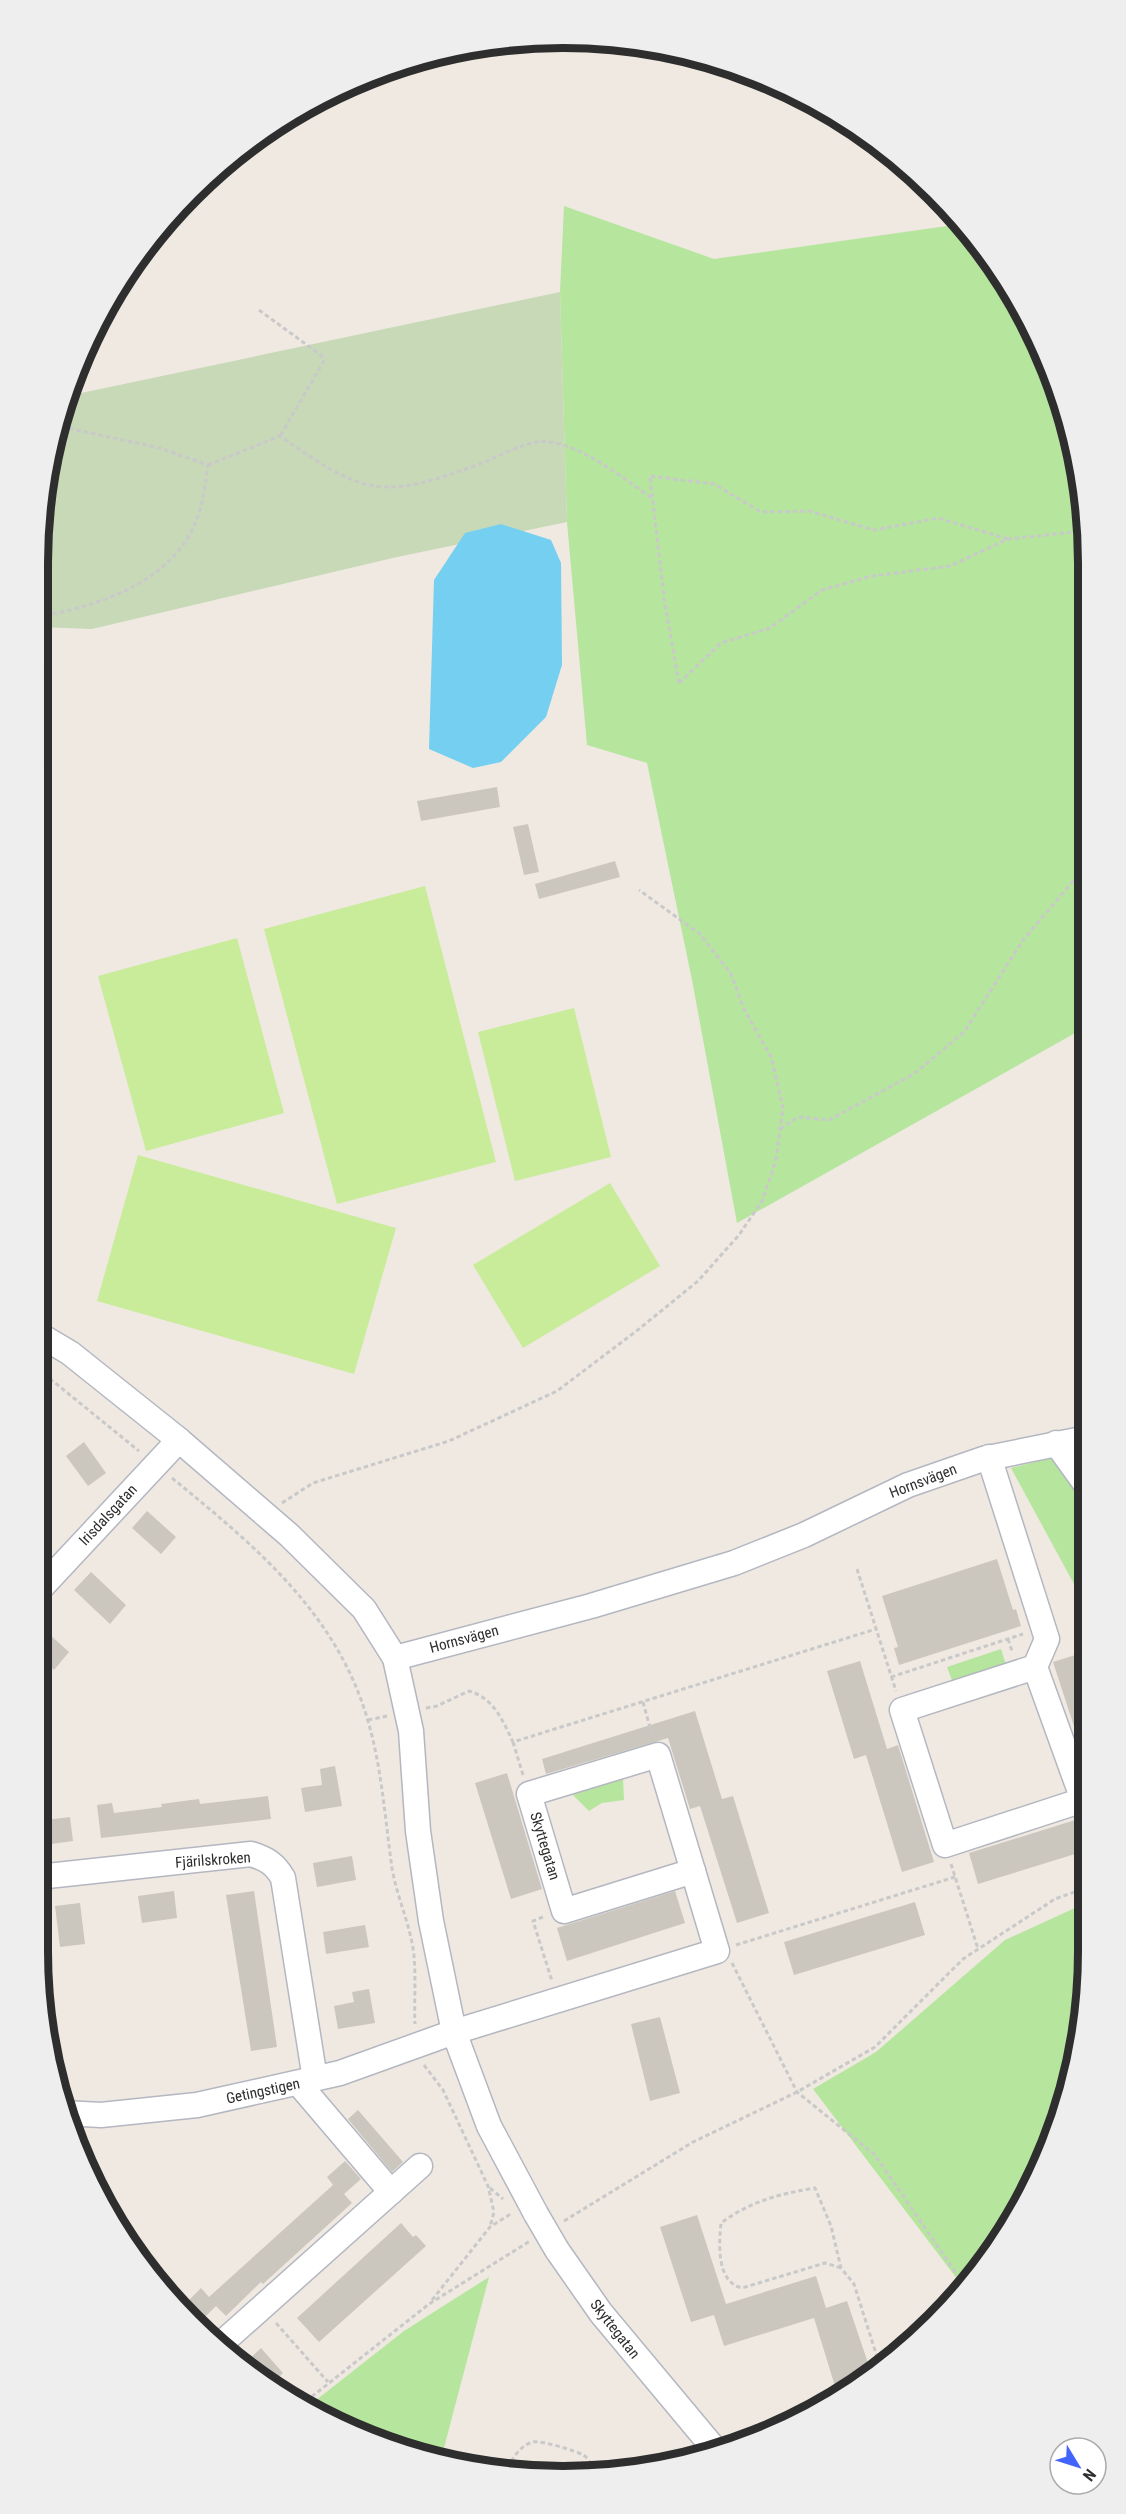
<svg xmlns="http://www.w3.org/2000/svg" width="1126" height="2514" viewBox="0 0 1126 2514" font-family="'Roboto Condensed',sans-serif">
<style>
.green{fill:#b6e59e}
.cemetery{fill:#c8d9b8}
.pitch{fill:#c9ec9a}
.water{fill:#75cff0}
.building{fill:#cbc7bf}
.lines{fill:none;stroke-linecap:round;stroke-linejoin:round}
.minor-casing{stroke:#b4b7c1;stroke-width:27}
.path{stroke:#c9c9c9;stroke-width:3;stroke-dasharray:4.5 3;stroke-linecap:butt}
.minor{stroke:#fff;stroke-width:24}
.minor-bridge-casing{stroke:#b4b7c1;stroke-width:27;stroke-linecap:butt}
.minor-bridge{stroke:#fff;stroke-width:24}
.labels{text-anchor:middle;stroke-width:6;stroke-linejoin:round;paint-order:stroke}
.street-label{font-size:15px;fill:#2e2e2e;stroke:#fff}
.rim{fill:none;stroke:#2e2e2e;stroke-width:8}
</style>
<rect width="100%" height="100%" fill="#efe9e1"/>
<g class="green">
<path d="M564,206L714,259L961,224L980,243L1048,362L1084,494L1086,1027L737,1223L692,980L647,763L587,745L567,522L560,292Z"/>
<path d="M1075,1452L1087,1470V1608L1011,1468Z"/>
<path d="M1001,1649L1007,1668L954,1686L947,1667Z"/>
<path d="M623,1778L624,1800L602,1803L589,1811L572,1794L579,1786Z"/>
<path d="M1088,1902V1951L1078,2054L1049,2152L964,2288L813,2089L876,2052L1005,1940Z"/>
<path d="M489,2277L441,2459L306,2408L404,2331Z"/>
</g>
<path class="cemetery" d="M560,292L567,522L397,557L92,629L38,627V563L48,461L67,396Z"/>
<g class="pitch">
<path d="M425,886L496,1162L337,1204L264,929Z"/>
<path d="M237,938L284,1113L146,1151L98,976Z"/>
<path d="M574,1008L611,1157L515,1181L478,1032Z"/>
<path d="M138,1155L396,1228L354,1374L97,1301Z"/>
<path d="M610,1183L660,1266L523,1348L473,1265Z"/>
</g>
<path class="water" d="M501,524L551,540L561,563L562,665L546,717L501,762L473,768L429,749L434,580L465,533Z"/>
<g class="building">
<path d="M497,787L500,807L421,821L417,801Z"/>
<path d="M528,824L539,872L524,875L513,827Z"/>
<path d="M615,861L620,877L539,899L535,884Z"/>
<path d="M84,1442L106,1473L88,1486L66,1456Z"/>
<path d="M147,1511L176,1537L161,1554L132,1528Z"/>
<path d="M997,1559L1013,1610L1016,1609L1021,1626L899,1665L894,1648L898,1647L882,1596Z"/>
<path d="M91,1572L126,1605L110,1624L74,1590Z"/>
<path d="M38,1624L69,1652L54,1670L38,1655Z"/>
<path d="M1085,1652L1088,1661V1760H1085L1053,1662Z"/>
<path d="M860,1661L887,1749L898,1745L934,1862L902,1872L866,1755L854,1759L827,1671Z"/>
<path d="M695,1711L722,1799L733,1796L769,1913L737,1923L700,1806L690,1809L668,1738L546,1774L542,1759Z"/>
<path d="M335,1766L342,1806L305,1812L301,1788L322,1785L320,1769Z"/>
<path d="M507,1773L542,1889L511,1899L475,1783Z"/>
<path d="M268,1796L271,1819L101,1838L97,1805L112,1803L114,1813L162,1807L161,1804L199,1799L200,1804Z"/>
<path d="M1088,1816V1850L978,1884L969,1853Z"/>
<path d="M70,1817L73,1841L38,1846V1821Z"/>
<path d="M352,1856L356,1880L317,1887L313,1863Z"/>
<path d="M174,1891L177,1918L142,1923L138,1896Z"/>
<path d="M254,1891L277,2047L251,2051L226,1895Z"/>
<path d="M675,1891L685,1923L567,1961L557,1928Z"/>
<path d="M915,1902L925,1935L794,1975L784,1942Z"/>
<path d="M80,1903L85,1944L60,1947L55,1906Z"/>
<path d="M365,1925L369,1947L326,1954L323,1932Z"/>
<path d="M369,1989L375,2023L338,2029L334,2006L354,2002L352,1992Z"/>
<path d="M660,2017L680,2093L650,2101L631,2024Z"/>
<path d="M358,2110L403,2162L392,2172L348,2119Z"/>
<path d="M345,2161L361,2179L344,2194L352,2203L263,2284L261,2282L226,2316L216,2306L200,2322L184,2305L201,2288L209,2297L333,2185L327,2177Z"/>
<path d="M697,2215L726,2304L816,2276L826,2308L847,2301L870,2369L838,2396L814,2318L724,2346L714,2315L691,2322L660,2227Z"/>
<path d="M401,2223L413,2237L416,2235L426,2246L319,2342L297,2318Z"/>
<path d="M261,2348L283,2373L272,2383L246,2362Z"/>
</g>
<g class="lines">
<g class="minor-casing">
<g id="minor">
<path d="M38,1334L70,1353L179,1440L289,1535L364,1609L395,1658L591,1606L734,1563L804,1535L908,1485L983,1459L1087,1438"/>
<path d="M1056,1443L1087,1486"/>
<path d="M989,1457L1047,1639L1035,1667L902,1710L945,1845L1083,1800L1035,1667"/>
<path d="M38,1591L179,1440"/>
<path d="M395,1658L411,1731L418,1831L431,1921L454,2032L489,2126L536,2214"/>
<path d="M658,1755L693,1871L564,1911L529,1794Z"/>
<path d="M38,1877L251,1854C267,1859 275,1864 283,1878L315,2079"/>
<path d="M299,2084L391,2192"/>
<path d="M64,2113L101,2115L197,2105L340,2073L454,2032L717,1951L693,1871"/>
<path d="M557,2250L601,2313L717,2452"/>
<path d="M223,2342L420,2166"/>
</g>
</g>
<g class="path">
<path d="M259,310L322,356L324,361L280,436"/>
<path d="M208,465L280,436C363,494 380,501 477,465C493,459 521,444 537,442C573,437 624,479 653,499"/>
<path d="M38,617C97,606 169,584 195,524C203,505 205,485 208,465L160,448L58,426"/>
<path d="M679,683L664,598L650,476L714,484L761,512L809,511L874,530L938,518L1008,539"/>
<path d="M679,683L721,643L770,628L822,590L872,576L950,566L1008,539L1084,531"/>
<path d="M780,1129L798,1117L829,1120L914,1074L964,1032L1023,940L1085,867"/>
<path d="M38,1369L139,1451"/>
<path d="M172,1478C255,1546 337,1613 368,1721C382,1769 385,1819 392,1868C397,1898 411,1926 414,1956C416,1979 414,2002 415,2024"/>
<path d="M282,1503L313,1483L449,1441L557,1391L639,1329L698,1281L739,1235L762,1201L776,1160L783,1107L771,1057L744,1009L731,974L700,934L639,890"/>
<path d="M857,1569L896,1691"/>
<path d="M1008,1639L1012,1651"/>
<path d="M891,1677L1023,1634"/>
<path d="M643,1702L652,1735"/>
<path d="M426,1708L437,1706L469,1691C494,1698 503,1721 513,1742L876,1629"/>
<path d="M368,1720L387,1716"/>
<path d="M513,1742L523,1775"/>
<path d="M951,1864L978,1949"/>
<path d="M543,1917L533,1921L552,1981"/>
<path d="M736,1945L955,1877"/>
<path d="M732,1963L797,2092L875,2155L965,2286"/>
<path d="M424,2065L443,2090L488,2186L494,2212L490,2227"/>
<path d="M490,2188L503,2199"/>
<path d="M564,2221L693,2142L797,2092L875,2047L963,1959L1055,1899L1088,1887"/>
<path d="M841,2268L825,2263L742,2288C716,2282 719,2244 721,2223C751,2201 779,2194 815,2188L831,2226L841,2268L854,2284L878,2360H881"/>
<path d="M432,2300L490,2227L512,2213"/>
<path d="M276,2323L328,2382"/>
<path d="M300,2406L429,2304L530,2241"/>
<path d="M508,2468C512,2458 522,2444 533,2442C540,2440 577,2451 583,2455C589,2458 592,2465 592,2471"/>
</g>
<use href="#minor" class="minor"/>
<g class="minor-bridge-casing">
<path id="minor-bridge" d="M536,2214L557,2250"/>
</g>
<use href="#minor-bridge" class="minor-bridge"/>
</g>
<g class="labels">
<g class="street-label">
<text transform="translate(923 1481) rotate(-21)" y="5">Hornsvägen</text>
<text transform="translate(108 1515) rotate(-47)" y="5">Irisdalsgatan</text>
<text transform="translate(464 1639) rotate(-15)" y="5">Hornsvägen</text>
<text transform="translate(545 1846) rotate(73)" y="5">Skyttegatan</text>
<text transform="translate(213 1860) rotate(-4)" y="5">Fjärilskroken</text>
<text transform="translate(263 2091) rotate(-12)" y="5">Getingstigen</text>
<text transform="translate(615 2329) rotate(52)" y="5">Skyttegatan</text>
</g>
</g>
<path d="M0 0H1126V2514H0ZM563 48H563A515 515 0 0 1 1078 563V1951A515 515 0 0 1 563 2466H563A515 515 0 0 1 48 1951V563A515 515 0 0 1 563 48Z" fill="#eee" fill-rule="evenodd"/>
<path class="rim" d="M563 48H563A515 515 0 0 1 1078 563V1951A515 515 0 0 1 563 2466H563A515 515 0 0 1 48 1951V563A515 515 0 0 1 563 48Z"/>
<g transform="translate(1078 2466) rotate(128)"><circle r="28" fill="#ffffff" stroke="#ababab" stroke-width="1.5"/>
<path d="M0-4.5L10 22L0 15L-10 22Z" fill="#4264fb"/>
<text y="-9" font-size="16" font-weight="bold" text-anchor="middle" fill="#2e2e2e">N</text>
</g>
</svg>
